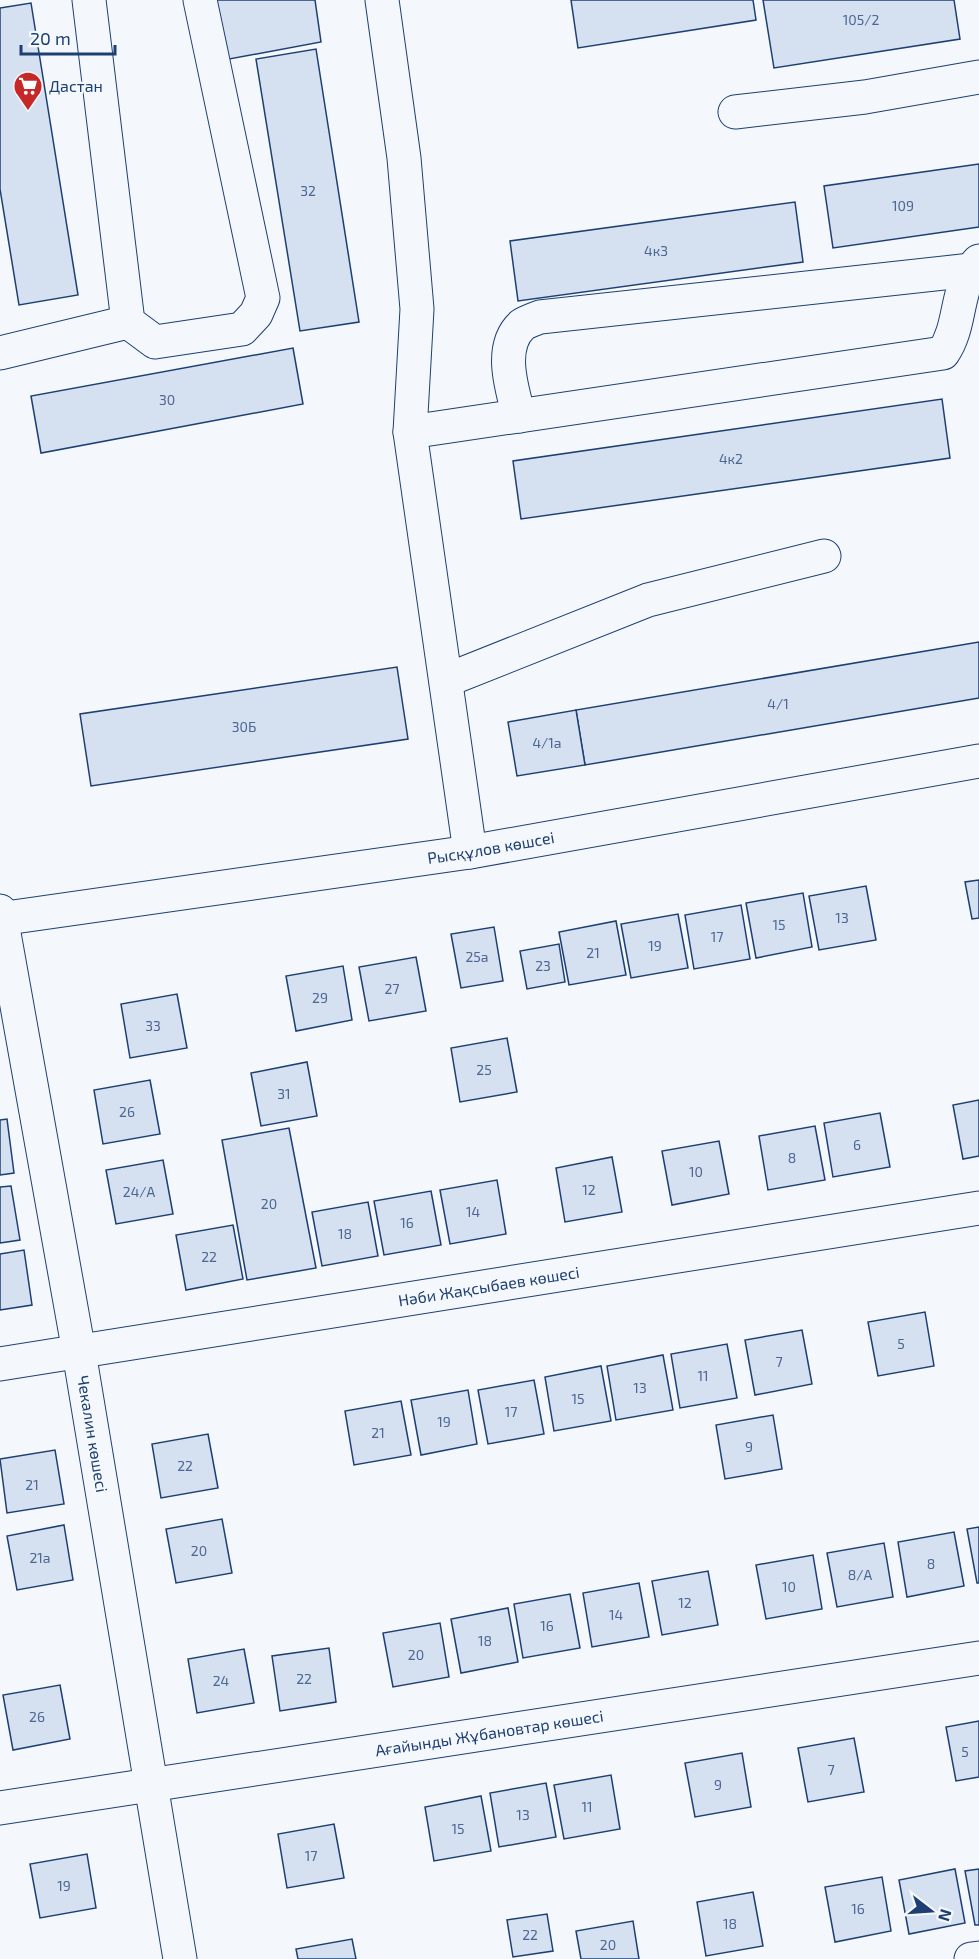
<svg xmlns="http://www.w3.org/2000/svg" width="979" height="1959" viewBox="0 0 979 1959" font-family="'Exo 2',sans-serif">
<style>
.building{fill:#d5e0f0;stroke:#1d3f73;stroke-width:1.5}
.lines{fill:none;stroke-linecap:round;stroke-linejoin:round}
.minor-casing{stroke:#1d3f73;stroke-width:35}
.minor{stroke:#f4f7fb;stroke-width:33}
.labels{text-anchor:middle;stroke-width:4.5;stroke-linejoin:round;paint-order:stroke}
.number-label{font-size:14px;fill:#4b6792}
.poi-label{font-size:16px;fill:#1d3f73;stroke:#f4f7fb;text-anchor:start}
.street-label{font-size:16px;fill:#1d3f73;stroke:#f4f7fb}
</style>
<rect width="100%" height="100%" fill="#f4f7fb"/>
<g class="building">
<path d="M213,0H315L321,42L224,60Z"/>
<path d="M571,0H753L756,20L578,48Z"/>
<path d="M763,0H954L960,39L774,68Z"/>
<path d="M31,3L78,295L19,305L0,189V8Z"/>
<path d="M316,49L359,322L300,331L256,59Z"/>
<path d="M979,164V227L833,248L824,186Z"/>
<path d="M795,202L803,262L518,301L510,241Z"/>
<path d="M293,348L303,404L41,453L31,396Z"/>
<path d="M942,399L950,458L521,519L513,461Z"/>
<path d="M979,642V698L585,765L576,710Z"/>
<path d="M397,667L408,739L91,786L80,714Z"/>
<path d="M576,710L585,765L517,776L508,722Z"/>
<path d="M979,880V918L972,919L965,882Z"/>
<path d="M866,886L876,940L819,950L809,896Z"/>
<path d="M803,893L812,947L756,958L746,903Z"/>
<path d="M741,905L750,959L694,969L685,915Z"/>
<path d="M678,914L688,968L631,978L621,924Z"/>
<path d="M616,921L626,975L569,985L559,932Z"/>
<path d="M494,927L503,981L461,988L451,934Z"/>
<path d="M559,944L565,982L527,989L520,951Z"/>
<path d="M416,957L426,1011L369,1021L359,967Z"/>
<path d="M343,966L352,1020L296,1031L286,976Z"/>
<path d="M177,994L187,1048L130,1058L121,1004Z"/>
<path d="M507,1038L517,1092L460,1102L451,1048Z"/>
<path d="M307,1062L317,1116L261,1126L251,1073Z"/>
<path d="M150,1080L160,1134L103,1144L94,1090Z"/>
<path d="M979,1100V1156L963,1159L953,1105Z"/>
<path d="M880,1113L890,1167L833,1177L824,1123Z"/>
<path d="M7,1119L14,1173L0,1175V1120Z"/>
<path d="M815,1126L825,1180L768,1190L759,1136Z"/>
<path d="M289,1128L316,1268L247,1280L222,1140Z"/>
<path d="M719,1141L729,1194L672,1205L662,1151Z"/>
<path d="M612,1157L622,1212L565,1222L556,1168Z"/>
<path d="M163,1160L173,1214L116,1224L106,1170Z"/>
<path d="M497,1180L506,1234L450,1244L440,1190Z"/>
<path d="M11,1186L20,1240L0,1243V1187Z"/>
<path d="M431,1191L441,1245L384,1255L374,1201Z"/>
<path d="M368,1202L378,1256L322,1266L312,1212Z"/>
<path d="M233,1225L243,1279L186,1290L176,1235Z"/>
<path d="M24,1250L32,1305L0,1310V1254Z"/>
<path d="M925,1312L934,1366L878,1376L868,1322Z"/>
<path d="M802,1330L812,1384L755,1395L745,1340Z"/>
<path d="M727,1344L737,1398L680,1408L671,1354Z"/>
<path d="M663,1355L673,1410L616,1420L607,1366Z"/>
<path d="M601,1366L611,1421L554,1431L545,1377Z"/>
<path d="M534,1380L544,1434L488,1444L478,1390Z"/>
<path d="M468,1390L477,1444L421,1455L411,1400Z"/>
<path d="M401,1401L411,1455L354,1465L345,1411Z"/>
<path d="M773,1415L782,1469L725,1479L716,1425Z"/>
<path d="M208,1434L218,1488L161,1498L152,1444Z"/>
<path d="M55,1450L64,1504L7,1513L0,1459Z"/>
<path d="M222,1519L232,1573L176,1583L166,1529Z"/>
<path d="M64,1525L73,1580L17,1590L7,1536Z"/>
<path d="M979,1527V1583H977L967,1529Z"/>
<path d="M954,1532L964,1586L907,1597L898,1542Z"/>
<path d="M884,1543L893,1597L837,1607L827,1553Z"/>
<path d="M813,1555L822,1609L766,1619L756,1565Z"/>
<path d="M708,1571L718,1625L662,1635L652,1581Z"/>
<path d="M639,1583L649,1637L592,1647L583,1593Z"/>
<path d="M570,1594L580,1648L523,1658L514,1604Z"/>
<path d="M508,1608L518,1662L461,1673L451,1619Z"/>
<path d="M440,1623L449,1677L393,1687L383,1633Z"/>
<path d="M329,1648L336,1702L280,1711L272,1656Z"/>
<path d="M244,1649L254,1703L197,1713L188,1659Z"/>
<path d="M60,1685L70,1739L13,1750L3,1695Z"/>
<path d="M979,1721V1777L956,1781L946,1727Z"/>
<path d="M854,1738L864,1792L808,1802L798,1748Z"/>
<path d="M742,1753L751,1807L695,1817L685,1763Z"/>
<path d="M611,1775L620,1829L564,1839L554,1785Z"/>
<path d="M546,1783L556,1837L499,1847L490,1793Z"/>
<path d="M481,1796L491,1851L434,1861L425,1807Z"/>
<path d="M334,1824L344,1878L287,1888L278,1834Z"/>
<path d="M87,1854L96,1908L40,1918L30,1864Z"/>
<path d="M955,1869L965,1923L909,1934L899,1880Z"/>
<path d="M979,1869V1925H975L965,1871Z"/>
<path d="M882,1877L891,1931L835,1942L825,1887Z"/>
<path d="M753,1892L763,1946L706,1956L697,1902Z"/>
<path d="M547,1914L553,1951L513,1957L507,1920Z"/>
<path d="M633,1921L639,1959H581L576,1931Z"/>
<path d="M352,1939L356,1959H298L296,1949Z"/>
</g>
<g class="lines">
<g class="minor-casing">
<g id="minor">
<path d="M89,0L128,322L155,342L242,329L256,314L263,298L200,0"/>
<path d="M382,0L404,158L417,309L410,432L470,852"/>
<path d="M735,112L865,97L979,77"/>
<path d="M0,353L128,322"/>
<path d="M519,416C512,389 498,347 522,325C526,322 535,319 540,317L971,270"/>
<path d="M410,432L943,353C963,324 954,287 979,261"/>
<path d="M447,680L648,600L824,556"/>
<path id="s1" d="M0,911L79,1352L180,1959"/>
<path id="s2" d="M0,919L470,852L979,761"/>
<path id="s3" d="M0,1364L979,1208"/>
<path id="s4" d="M0,1808L979,1658"/>
<path d="M971,1959L979,1958"/>
</g>
</g>
<use href="#minor" class="minor"/>
</g>
<defs>
<g id="supermarket-pin" transform="scale(1.5)"><path d="M0 17L-7.5 6A9.5 9.5 0 1 1 7.5 6Z" fill="#c62828" stroke="#f4f7fb"/><path d="M-6-5.5h2.5l.6 2H6L4.5 2H-2.5L-4.4-4H-6ZM-1.5 3.2a1.3 1.3 0 1 0 .1 0ZM3 3.2a1.3 1.3 0 1 0 .1 0Z" fill="#fff"/></g>
</defs>
<g fill-rule="evenodd">
<use href="#supermarket-pin" x="28" y="86"/>
</g>
<g class="labels">
<g class="number-label">
<text x="861" y="25">105/2</text>
<text x="308" y="196">32</text>
<text x="903" y="211">109</text>
<text x="656" y="256">4к3</text>
<text x="167" y="405">30</text>
<text x="731" y="464">4к2</text>
<text x="778" y="709">4/1</text>
<text x="244" y="732">30Б</text>
<text x="547" y="748">4/1а</text>
<text x="842" y="923">13</text>
<text x="779" y="930">15</text>
<text x="717" y="942">17</text>
<text x="655" y="951">19</text>
<text x="593" y="958">21</text>
<text x="477" y="962">25а</text>
<text x="543" y="971">23</text>
<text x="392" y="994">27</text>
<text x="320" y="1003">29</text>
<text x="153" y="1031">33</text>
<text x="484" y="1075">25</text>
<text x="284" y="1099">31</text>
<text x="127" y="1117">26</text>
<text x="857" y="1150">6</text>
<text x="792" y="1163">8</text>
<text x="696" y="1177">10</text>
<text x="589" y="1195">12</text>
<text x="139" y="1197">24/А</text>
<text x="269" y="1209">20</text>
<text x="473" y="1217">14</text>
<text x="407" y="1228">16</text>
<text x="345" y="1239">18</text>
<text x="209" y="1262">22</text>
<text x="901" y="1349">5</text>
<text x="779" y="1367">7</text>
<text x="703" y="1381">11</text>
<text x="640" y="1393">13</text>
<text x="578" y="1404">15</text>
<text x="511" y="1417">17</text>
<text x="444" y="1427">19</text>
<text x="378" y="1438">21</text>
<text x="749" y="1452">9</text>
<text x="185" y="1471">22</text>
<text x="32" y="1490">21</text>
<text x="199" y="1556">20</text>
<text x="40" y="1563">21а</text>
<text x="931" y="1569">8</text>
<text x="860" y="1580">8/А</text>
<text x="789" y="1592">10</text>
<text x="685" y="1608">12</text>
<text x="616" y="1620">14</text>
<text x="547" y="1631">16</text>
<text x="485" y="1646">18</text>
<text x="416" y="1660">20</text>
<text x="304" y="1684">22</text>
<text x="221" y="1686">24</text>
<text x="37" y="1722">26</text>
<text x="965" y="1757">5</text>
<text x="831" y="1775">7</text>
<text x="718" y="1790">9</text>
<text x="587" y="1812">11</text>
<text x="523" y="1820">13</text>
<text x="458" y="1834">15</text>
<text x="311" y="1861">17</text>
<text x="64" y="1891">19</text>
<text x="858" y="1914">16</text>
<text x="730" y="1929">18</text>
<text x="530" y="1940">22</text>
<text x="608" y="1950">20</text>
</g>
<g class="poi-label">
<text x="49" y="92">Дастан</text>
</g>
<g class="street-label">
<text dy="6" stroke="none"><textPath href="#s2" startOffset="496">Рысқұлов көшсеі</textPath></text>
<text dy="6" stroke="none"><textPath href="#s3" startOffset="495">Нәби Жақсыбаев көшесі</textPath></text>
<text dy="6" stroke="none"><textPath href="#s1" startOffset="531">Чекалин көшесі</textPath></text>
<text dy="6" stroke="none"><textPath href="#s4" startOffset="495">Ағайынды Жұбановтар көшесі</textPath></text>
</g>
</g>
<g transform="translate(931 1911) rotate(107)" stroke="#f4f7fb" stroke-width="4.5" paint-order="stroke">
<path d="M0-4.5L10 22L0 15L-10 22Z" fill="#1d3f73"/>
<text y="-9" font-size="16" font-weight="bold" text-anchor="middle" fill="#1d3f73">N</text>
</g>
<path d="M21 45v9h94v-9" fill="none" stroke="#1d3f73" stroke-width="3"/>
<text x="30" y="45" font-size="18" fill="#1d3f73" stroke="#f4f7fb" stroke-width="4.5" paint-order="stroke">20 m</text>
</svg>
